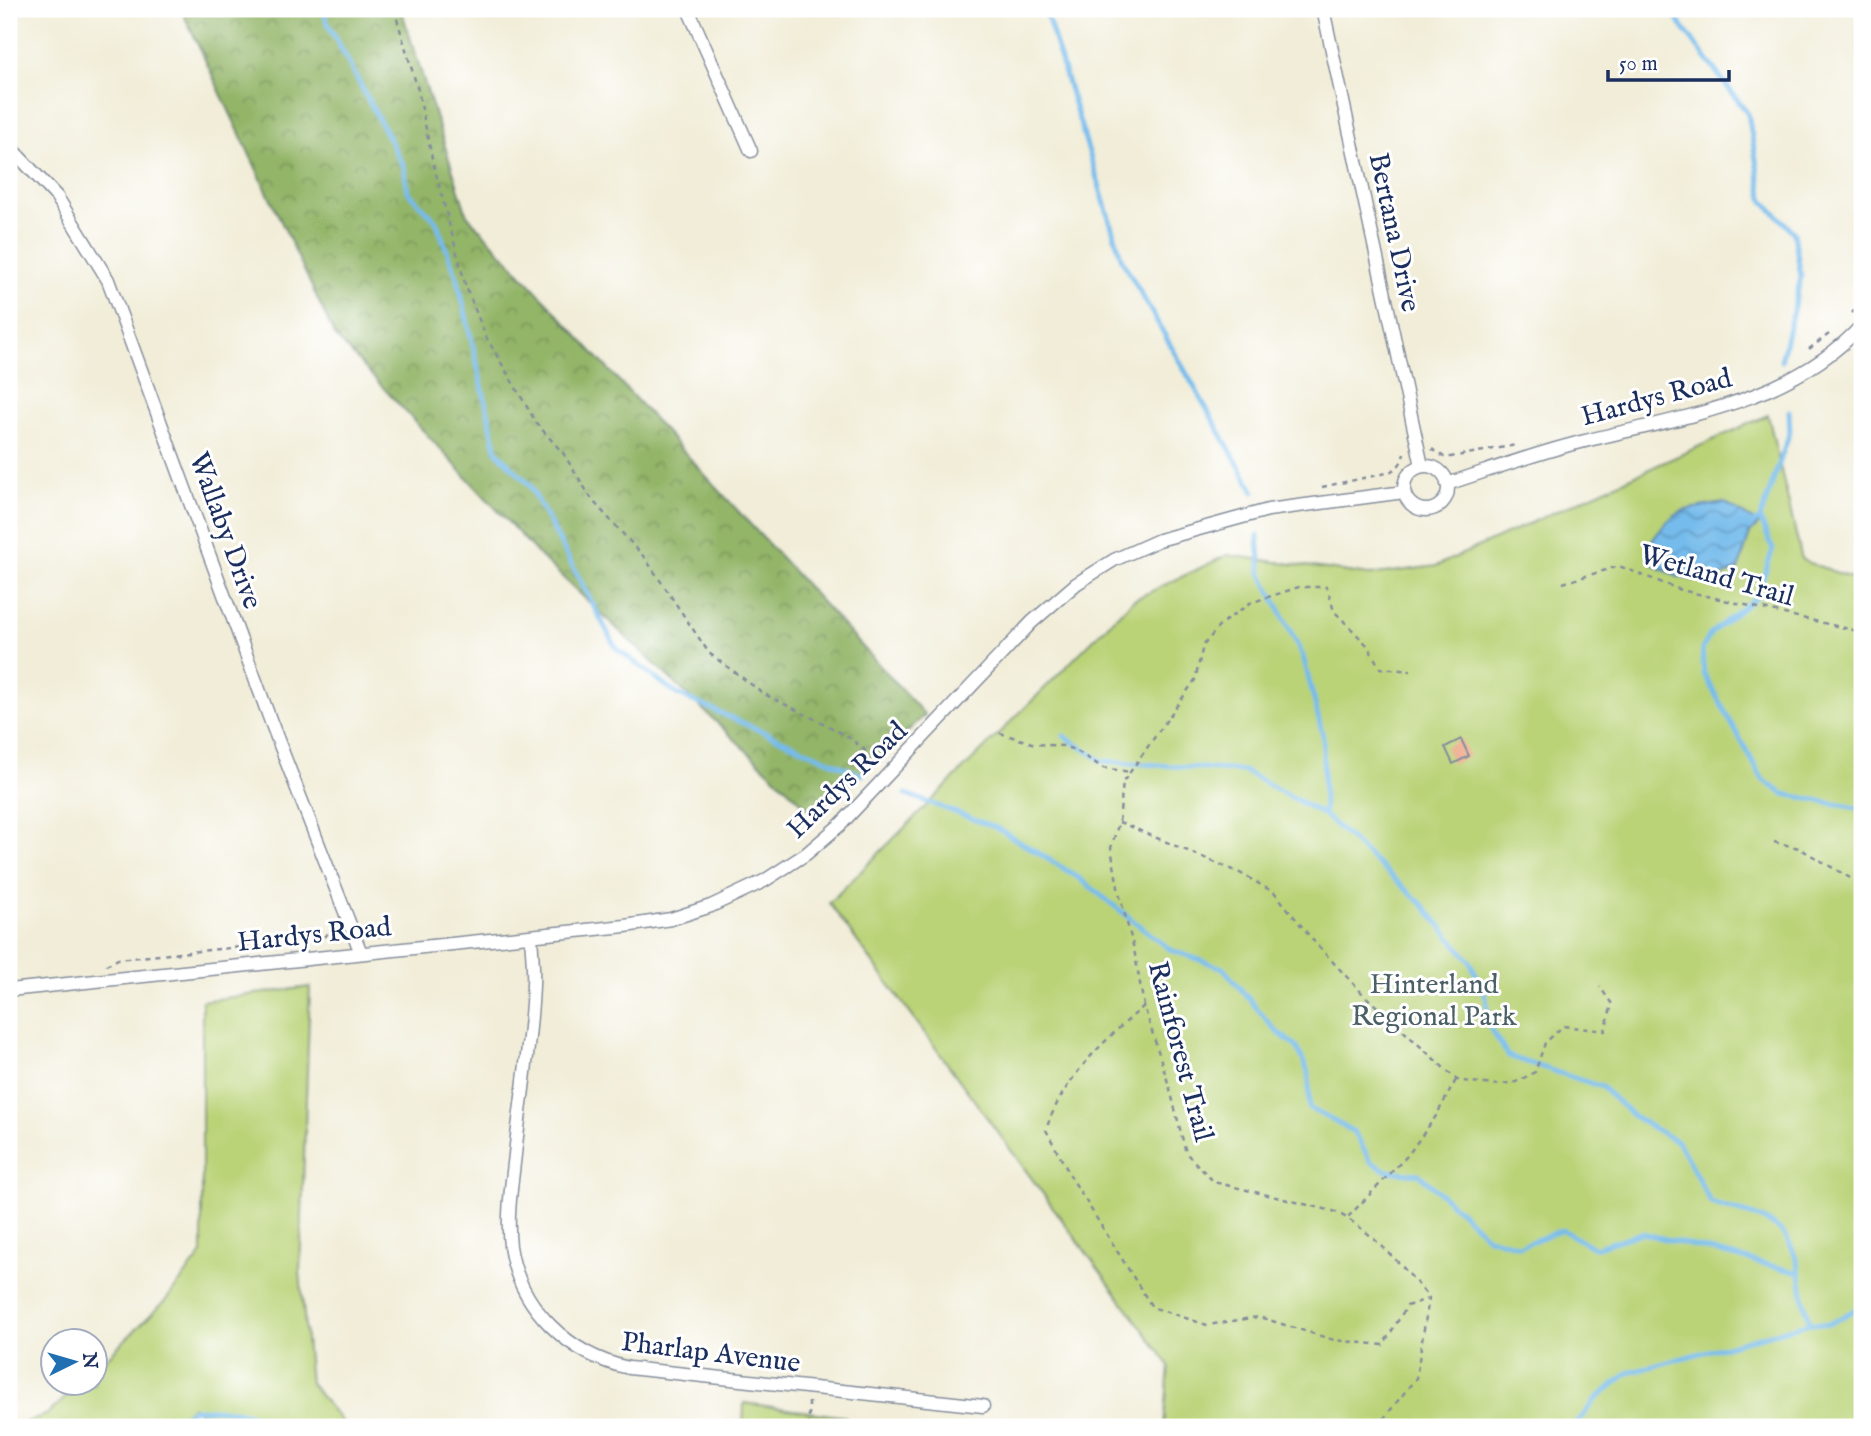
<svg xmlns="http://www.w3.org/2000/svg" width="1871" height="1436" viewBox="0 0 1871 1436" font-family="'IM FELL English',serif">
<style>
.forest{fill:url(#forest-crowns);stroke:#577263;stroke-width:2}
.green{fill:#bad377;stroke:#6a816a;stroke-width:2}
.water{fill:url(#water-waves);stroke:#4875a5;stroke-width:2}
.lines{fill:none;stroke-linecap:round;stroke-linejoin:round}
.stream{stroke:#75bbec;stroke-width:5}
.building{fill:#eca382}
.minor-casing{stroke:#868e9b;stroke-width:15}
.path{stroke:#868e9b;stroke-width:2.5;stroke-dasharray:5 5;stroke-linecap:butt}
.minor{stroke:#fff;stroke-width:12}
.labels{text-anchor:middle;stroke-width:6;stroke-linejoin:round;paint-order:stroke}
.street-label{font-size:28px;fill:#1b2f5e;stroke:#fff}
.park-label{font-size:28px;fill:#4b6066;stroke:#fff}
</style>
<defs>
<pattern id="forest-crowns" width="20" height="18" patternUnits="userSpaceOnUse" patternTransform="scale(1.75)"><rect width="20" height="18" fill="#93b568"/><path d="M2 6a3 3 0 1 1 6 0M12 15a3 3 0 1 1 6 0" fill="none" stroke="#779459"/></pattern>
<pattern id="water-waves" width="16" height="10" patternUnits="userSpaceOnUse" patternTransform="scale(1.75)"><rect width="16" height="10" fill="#75bbec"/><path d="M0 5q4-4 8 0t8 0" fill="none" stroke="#5f98c2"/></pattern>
</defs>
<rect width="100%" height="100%" fill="#fff"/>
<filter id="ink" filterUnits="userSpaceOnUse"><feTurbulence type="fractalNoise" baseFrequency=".0143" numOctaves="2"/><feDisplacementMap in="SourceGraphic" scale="14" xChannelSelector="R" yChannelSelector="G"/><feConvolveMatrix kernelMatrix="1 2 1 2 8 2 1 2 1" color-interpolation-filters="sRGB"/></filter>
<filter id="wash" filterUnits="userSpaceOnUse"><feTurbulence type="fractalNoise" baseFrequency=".00686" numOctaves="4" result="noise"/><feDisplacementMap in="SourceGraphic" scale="28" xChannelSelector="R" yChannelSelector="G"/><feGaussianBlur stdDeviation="1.57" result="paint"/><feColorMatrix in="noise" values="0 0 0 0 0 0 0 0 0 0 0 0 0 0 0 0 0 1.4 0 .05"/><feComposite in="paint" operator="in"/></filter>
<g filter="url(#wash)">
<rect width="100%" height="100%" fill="#f1edd8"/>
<path class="forest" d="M183,9H401L467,215L925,715L816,816L539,555L335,336L183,13Z"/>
<g class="green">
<path d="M1768,415L1802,560L1862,582V1427H1164L1169,1365L829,903L1133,600L1227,555L1369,575L1436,566Z"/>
<path d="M310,987L300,1271L310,1383L346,1427H212L193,1406L171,1427H14L48,1414L80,1384H94L95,1369L165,1301L202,1254V1001Z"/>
<path d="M744,1403L846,1417L845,1427H743Z"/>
</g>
<path class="water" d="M1725,503L1759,524L1750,533L1738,570L1706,582L1678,577L1652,564L1648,547C1674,508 1679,510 1725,503Z"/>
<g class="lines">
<g class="stream">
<path d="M325,9L326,20L404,167L408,192L436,221L458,280L497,452L529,484L616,648L677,694L862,775"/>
<path d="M1045,9L1122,260L1254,492"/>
<path d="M1669,9L1748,114L1763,200L1794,233L1801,277L1781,361"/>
<path d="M1760,519L1773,549L1757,596L1711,633L1702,649L1704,674L1763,780L1784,794L1862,809"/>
<path d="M1750,525L1760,519L1790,432L1789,411"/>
<path d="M1258,536L1261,573L1303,656L1323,736L1324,815"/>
<path d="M1064,736L1102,761L1244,771L1324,815L1423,905L1470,961L1486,997L1490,1028L1508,1056L1602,1087L1633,1116L1679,1143L1711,1203C1760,1219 1790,1217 1800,1275C1803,1292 1804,1307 1810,1323"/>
<path d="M906,794L997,828L1076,876L1171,950L1223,968L1276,1031L1297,1047L1309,1074V1108L1354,1132L1371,1162L1387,1171L1419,1174L1488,1237L1520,1246L1562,1230L1594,1248L1642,1233L1800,1273"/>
<path d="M174,1427L193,1409C221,1409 251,1409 273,1427"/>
<path d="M1574,1427L1595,1400L1628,1373L1810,1323L1829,1324L1862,1306"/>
</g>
</g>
<g id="blocks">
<path class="building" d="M1461,739L1469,756L1453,764L1445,747Z"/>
</g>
</g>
<g filter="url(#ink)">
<use href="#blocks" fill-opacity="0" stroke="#868e9b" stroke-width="2"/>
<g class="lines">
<g class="minor-casing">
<g id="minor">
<path d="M688,9L751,151"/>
<path d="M1323,9L1422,466"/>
<path d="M9,146L57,197L108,280L271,722L361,953"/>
<circle cx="1426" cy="488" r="22"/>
<path d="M1447,484C1493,469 1539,452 1585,441C1682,417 1792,402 1862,325"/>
<path d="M531,937C532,953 534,969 533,985C531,1038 522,1092 516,1145C513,1177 506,1213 510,1246C519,1308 569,1355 629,1368L983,1406"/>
<path d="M9,990L625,926L671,919L711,906L764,881L806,854L841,824L1032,622L1076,584L1114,560L1159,540L1268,510L1404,492"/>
</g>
</g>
<g class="path">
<path d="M394,9L418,90L433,163L466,287L486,337L537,424L563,453L593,501L645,558L709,653L764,694L827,725L851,739L881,763"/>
<path d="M1852,313L1862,303"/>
<path d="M1809,349L1829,334"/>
<path d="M1432,449L1444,457H1451L1516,445"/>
<path d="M1322,487L1387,473C1397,469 1402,464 1404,453"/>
<path d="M1563,583L1619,566L1681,590L1862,632"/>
<path d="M1000,733L1035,744L1063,746L1077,751L1103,768L1130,772"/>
<path d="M1119,822L1240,873L1275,893L1316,944L1363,994L1457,1080L1493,1085L1516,1082L1535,1072L1545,1043L1563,1026L1605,1031L1612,1004L1600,987"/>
<path d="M1774,842L1799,848L1862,885"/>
<path d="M368,928L380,937"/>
<path d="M316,943L330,932L333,933"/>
<path d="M106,965L118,959L261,945L268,948"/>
<path d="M1144,1006C1104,1041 1063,1077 1046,1130L1071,1177L1152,1307L1207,1325L1259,1317L1334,1340L1383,1345L1407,1306L1427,1299"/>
<path d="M1348,1217L1408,1155L1436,1116L1456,1080"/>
<path d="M809,1427V1402"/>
<path d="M1377,1427L1416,1378L1429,1298C1407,1270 1365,1224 1333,1211L1214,1182L1186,1153L1170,1089L1144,1006L1134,949L1119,893L1111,848L1119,822L1123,782L1195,680L1203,646L1221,624L1250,603L1299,587H1327L1334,611L1367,645L1380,668L1411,671"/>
</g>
<use href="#minor" class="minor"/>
</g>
</g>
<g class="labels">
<g class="street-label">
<text transform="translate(1396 232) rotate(78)" y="10">Bertana Drive</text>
<text transform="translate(1656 396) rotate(-15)" y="10">Hardys Road</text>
<text transform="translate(227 530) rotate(70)" y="10">Wallaby Drive</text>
<text transform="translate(1717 574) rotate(16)" y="10">Wetland Trail</text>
<text transform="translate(846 779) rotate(-44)" y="10">Hardys Road</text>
<text transform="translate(314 933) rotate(-6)" y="10">Hardys Road</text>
<text transform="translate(1182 1051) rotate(75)" y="10">Rainforest Trail</text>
<text transform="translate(711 1351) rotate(7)" y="10">Pharlap Avenue</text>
</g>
<g class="park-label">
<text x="1434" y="993">Hinterland<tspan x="1434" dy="32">Regional Park</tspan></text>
</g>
</g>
<rect width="1871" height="1436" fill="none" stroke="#fff" stroke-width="35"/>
<g transform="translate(74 1362) rotate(85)"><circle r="33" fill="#ffffff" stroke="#a4acbf" stroke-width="2"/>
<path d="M0-5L12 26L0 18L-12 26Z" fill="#1f6fb2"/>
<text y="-10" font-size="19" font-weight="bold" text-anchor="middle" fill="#1b2f5e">N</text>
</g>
<path d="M1608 70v10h121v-10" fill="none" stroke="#1b2f5e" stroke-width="3.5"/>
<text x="1619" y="70" font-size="21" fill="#1b2f5e" stroke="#ffffff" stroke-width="5" paint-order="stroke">50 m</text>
</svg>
